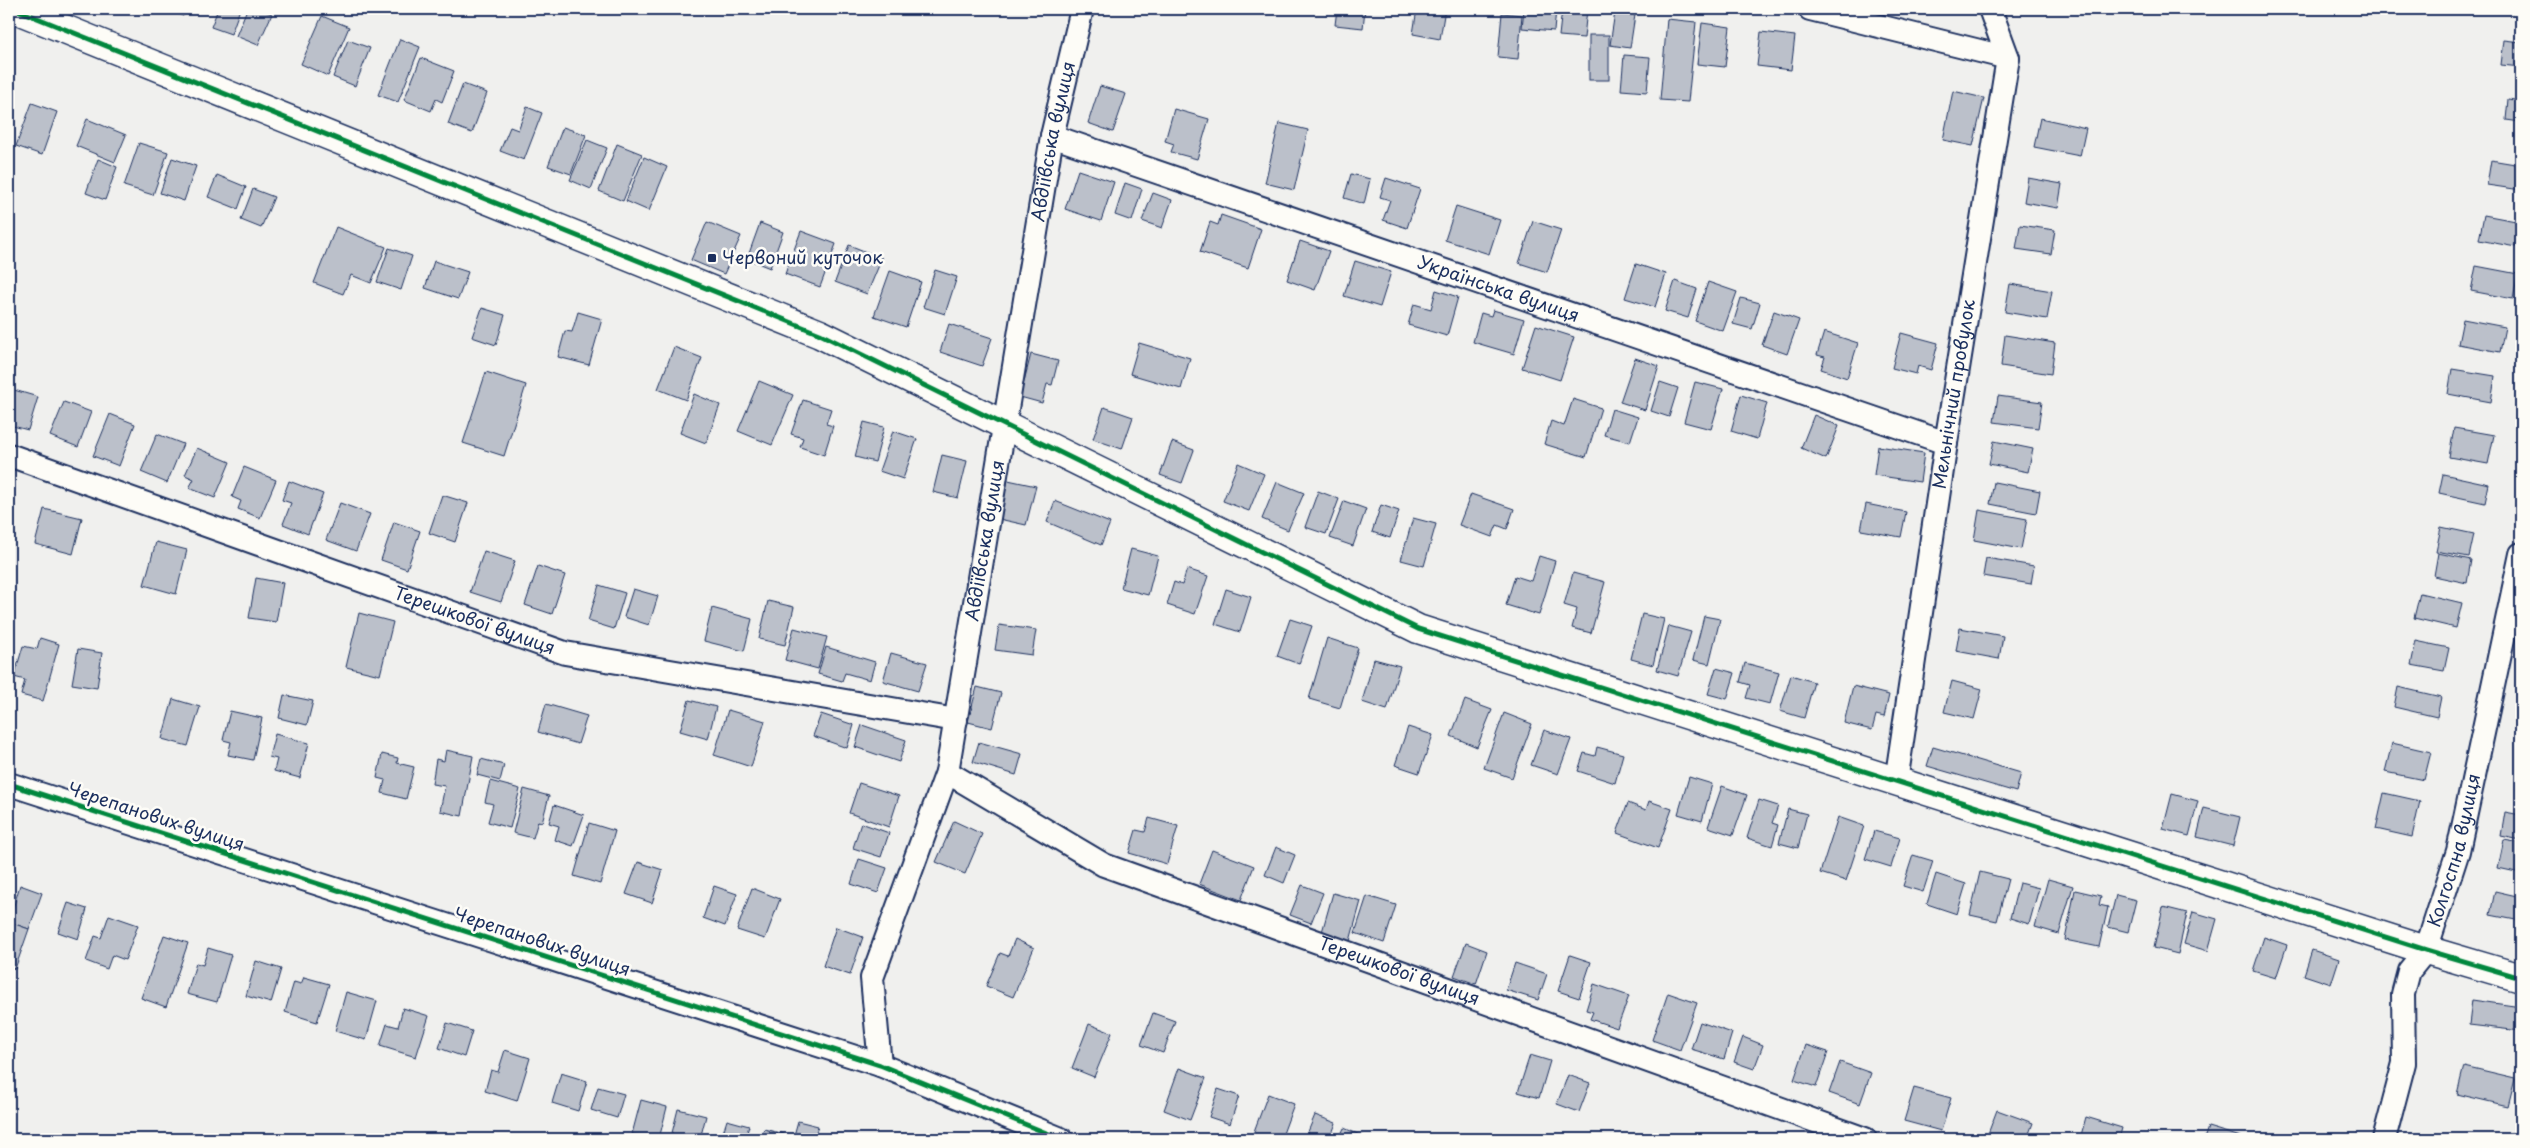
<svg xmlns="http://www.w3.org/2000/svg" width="2530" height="1148" viewBox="0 0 2530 1148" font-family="'Playpen Sans',sans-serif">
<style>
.building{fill:#bbc0ca;stroke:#1b2f5e}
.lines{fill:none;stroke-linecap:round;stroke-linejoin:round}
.street-casing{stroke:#1b2f5e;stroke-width:26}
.secondary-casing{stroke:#1b2f5e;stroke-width:31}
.street{stroke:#fdfcf7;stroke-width:22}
.secondary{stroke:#fdfcf7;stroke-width:28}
.cycleway-casing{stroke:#fdfcf7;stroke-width:8}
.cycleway{stroke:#00873e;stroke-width:5}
.poi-dot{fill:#1b2f5e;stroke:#fdfcf7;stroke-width:2}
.labels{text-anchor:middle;stroke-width:5;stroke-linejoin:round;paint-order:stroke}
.street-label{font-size:18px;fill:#1b2f5e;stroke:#fdfcf7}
.poi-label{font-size:18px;fill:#1b2f5e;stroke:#fdfcf7;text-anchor:start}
</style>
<rect width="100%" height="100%" fill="#f0f0ee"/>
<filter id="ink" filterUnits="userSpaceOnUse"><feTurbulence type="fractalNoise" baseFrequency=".02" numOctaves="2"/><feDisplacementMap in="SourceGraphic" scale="10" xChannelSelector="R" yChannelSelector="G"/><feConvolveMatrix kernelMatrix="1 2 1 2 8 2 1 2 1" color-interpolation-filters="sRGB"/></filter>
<g filter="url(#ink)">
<g class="building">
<path d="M165,9H186L183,16Z"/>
<path d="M218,9H240L231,34L211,27Z"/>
<path d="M247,9H259L272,14L258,45L236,36Z"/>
<path d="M1337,9H1365L1363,28L1335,25Z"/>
<path d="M1417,9H1445L1440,39L1413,34Z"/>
<path d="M1524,9H1556L1554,31L1522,28Z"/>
<path d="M1562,9H1587L1584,38L1559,36Z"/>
<path d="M1615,12L1635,15L1630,48L1610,45Z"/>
<path d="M1502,13L1522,15L1518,59L1498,57Z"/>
<path d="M322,16L349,27L328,76L301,64Z"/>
<path d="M1667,19L1696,22L1688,102L1660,100Z"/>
<path d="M1702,23L1730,27L1725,67L1697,64Z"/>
<path d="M1761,32L1795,36L1791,70L1757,66Z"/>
<rect x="1589" y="35" width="20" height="45"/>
<path d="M400,39L420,47L398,102L378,95Z"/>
<path d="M348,40L370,48L355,86L333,77Z"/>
<path d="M2504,40L2521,42V67L2501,65Z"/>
<path d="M1624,55L1650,57L1647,92L1621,90Z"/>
<path d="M421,58L454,71L442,102L436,99L431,111L404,100Z"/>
<path d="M463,84L487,93L472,133L448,124Z"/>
<path d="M1100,86L1126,94L1113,132L1088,123Z"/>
<path d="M1953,91L1984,98L1973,146L1943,140Z"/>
<path d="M2508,99L2521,101V122L2506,120Z"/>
<path d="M32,103L57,112L42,155L16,146Z"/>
<path d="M527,107L542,113L524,160L500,151L510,127L518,130Z"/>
<path d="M1174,109L1209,119L1197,159L1171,152L1174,144L1165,141Z"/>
<path d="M2040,118L2086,128L2080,156L2034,147Z"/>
<path d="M87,119L126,135L115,162L76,146Z"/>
<path d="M1279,123L1308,130L1294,190L1265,183Z"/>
<path d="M563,127L586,135L571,174L548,166Z"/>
<path d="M587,140L607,148L591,189L570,180Z"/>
<path d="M139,143L168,152L153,195L124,186Z"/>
<path d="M617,144L642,154L623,201L599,191Z"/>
<path d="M644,157L667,167L649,211L626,201Z"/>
<path d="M172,158L196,166L184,201L160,193Z"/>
<path d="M98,159L117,167L105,200L86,193Z"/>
<path d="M2491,160L2521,165V190L2487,185Z"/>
<path d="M1078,170L1114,182L1101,221L1065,209Z"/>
<path d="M1351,174L1370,179L1364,204L1344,198Z"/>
<path d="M217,175L246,187L238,209L208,197Z"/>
<path d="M1386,178L1420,189L1407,228L1383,220L1390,200L1380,197Z"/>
<path d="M2028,178L2062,184L2058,208L2024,202Z"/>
<path d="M1125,183L1142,189L1132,221L1115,215Z"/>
<path d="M253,189L274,197L261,228L241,220Z"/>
<path d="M1153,193L1172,200L1162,228L1142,221Z"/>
<path d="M1456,206L1500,220L1489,254L1445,240Z"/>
<path d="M1221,215L1261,229L1248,268L1200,252L1210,222L1218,225Z"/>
<path d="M2484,215L2521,222V248L2479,240Z"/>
<path d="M1533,221L1561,230L1547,272L1519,263Z"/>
<path d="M707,222L741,236L724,274L691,260Z"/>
<path d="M760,223L783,232L770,268L747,259Z"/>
<path d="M2020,225L2055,230L2051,254L2016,249Z"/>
<path d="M336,227L386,247L371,283L351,275L343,294L314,283Z"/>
<path d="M801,231L836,244L820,287L785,274Z"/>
<path d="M1300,241L1329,251L1315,290L1287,280Z"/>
<path d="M849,245L882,258L867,294L835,282Z"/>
<path d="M389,248L412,256L401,290L377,282Z"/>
<path d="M434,261L468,272L458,299L425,288Z"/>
<path d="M1355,261L1391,272L1380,307L1344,296Z"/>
<path d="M1636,264L1666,274L1655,307L1625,298Z"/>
<path d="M2476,266L2518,274L2513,299L2471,291Z"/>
<path d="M935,270L957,277L945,314L923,307Z"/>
<path d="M890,271L921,282L906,327L874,316Z"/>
<path d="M1675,281L1697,289L1688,318L1665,311Z"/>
<path d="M1708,282L1737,292L1723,331L1695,321Z"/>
<path d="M2010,284L2052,291L2047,319L2005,312Z"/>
<path d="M1436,290L1458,297L1447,336L1408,325L1414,304L1431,309Z"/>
<path d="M1741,298L1760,303L1752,329L1733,324Z"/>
<path d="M482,308L505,315L496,345L472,337Z"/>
<path d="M1493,310L1524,319L1514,354L1473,342L1481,313L1491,316Z"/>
<path d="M1774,311L1799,320L1787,354L1762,345Z"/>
<path d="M578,312L602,319L589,365L558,357L565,331L572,332Z"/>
<path d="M2463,319L2505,327L2500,352L2458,344Z"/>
<path d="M949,324L992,338L982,366L940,352Z"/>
<path d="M1536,325L1574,337L1560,380L1522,368Z"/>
<path d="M1824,332L1858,343L1847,378L1821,369L1825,357L1817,355Z"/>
<path d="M1901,333L1938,343L1931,370L1918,366L1916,374L1892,368Z"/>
<path d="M2005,335L2055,343L2051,374L2001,366Z"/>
<path d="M1139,343L1190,358L1181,389L1130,374Z"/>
<path d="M674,347L702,358L686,400L658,389Z"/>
<path d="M1031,354L1058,361L1052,385L1047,384L1042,403L1020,397Z"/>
<path d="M1635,358L1659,366L1645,410L1620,402Z"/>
<path d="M2452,369L2495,376L2491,402L2448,394Z"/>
<path d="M486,372L526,385L504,456L463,443Z"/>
<path d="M759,381L793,395L772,445L738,431Z"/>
<path d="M1660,382L1678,388L1669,417L1651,411Z"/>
<path d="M1695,382L1723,389L1711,429L1684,422Z"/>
<path d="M14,390L38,397L28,430L9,425V408Z"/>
<path d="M694,394L720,405L706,443L680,433Z"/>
<path d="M1741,395L1767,403L1757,439L1731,431Z"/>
<path d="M1998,396L2042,402L2038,428L1994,422Z"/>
<path d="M1573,399L1601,408L1586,457L1544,444L1551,421L1564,426Z"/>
<path d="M803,400L831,409L826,424L833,426L824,455L800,447L803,438L791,434Z"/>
<path d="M64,402L91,412L78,447L50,436Z"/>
<path d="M1104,407L1133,417L1122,449L1093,439Z"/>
<path d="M1612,409L1638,417L1630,442L1604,435Z"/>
<path d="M110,414L135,424L119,466L93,456Z"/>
<path d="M1814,415L1839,426L1826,459L1801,448Z"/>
<path d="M864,422L884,427L875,462L855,457Z"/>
<path d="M2454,428L2494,435L2488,464L2449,457Z"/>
<path d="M893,431L917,439L903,479L879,471Z"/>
<path d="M157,434L183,444L167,483L141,472Z"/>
<path d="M1994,441L2033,449L2028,472L1989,464Z"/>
<path d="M1172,442L1194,450L1182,483L1160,475Z"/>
<path d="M1878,446L1924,453L1920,482L1874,475Z"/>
<path d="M197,448L230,462L215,498L189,488L194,479L185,475Z"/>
<path d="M942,455L967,461L958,498L933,492Z"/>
<path d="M1238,463L1264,474L1249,511L1223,501Z"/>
<path d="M244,467L276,480L260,518L238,509L241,501L232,497Z"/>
<path d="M2443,474L2489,484L2485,503L2439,493Z"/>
<path d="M1008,480L1036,486L1026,525L999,519Z"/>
<path d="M289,481L323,494L308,534L283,524L291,503L282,500Z"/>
<path d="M1277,482L1304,493L1288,530L1262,519Z"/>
<path d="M1994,482L2040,491L2036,513L1990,504Z"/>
<path d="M1318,491L1339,499L1326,534L1305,527Z"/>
<path d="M1471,494L1514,509L1507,529L1497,525L1492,537L1459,525Z"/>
<path d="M442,495L468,503L455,542L429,533Z"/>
<path d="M1055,501L1110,523L1101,545L1047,522Z"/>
<path d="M1344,501L1366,509L1353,546L1330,538Z"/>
<path d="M340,503L370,514L356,551L326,540Z"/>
<path d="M1866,504L1906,512L1901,537L1861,530Z"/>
<path d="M1381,505L1399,511L1390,538L1372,532Z"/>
<path d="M44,509L82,518L73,554L35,544Z"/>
<path d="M1979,510L2027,519L2021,549L1974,540Z"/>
<path d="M1413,518L1436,524L1424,566L1401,560Z"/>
<path d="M394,522L420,531L407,569L381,560Z"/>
<path d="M2441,527L2474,534L2469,557L2436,551Z"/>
<path d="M156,542L187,550L176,594L144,585Z"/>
<path d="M1131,549L1158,556L1148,595L1121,588Z"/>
<path d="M484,551L515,561L501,602L470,592Z"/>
<path d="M2438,553L2471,560L2467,583L2434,576Z"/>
<path d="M1539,556L1555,561L1539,615L1506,605L1515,576L1531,581Z"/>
<path d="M1986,558L2034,566L2031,584L1983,576Z"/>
<path d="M538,566L565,575L552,614L525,605Z"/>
<path d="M1187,569L1208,576L1195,614L1167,605L1174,582L1182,585Z"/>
<path d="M1573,573L1605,582L1591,633L1572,628L1577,609L1564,605Z"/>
<path d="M256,578L283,583L276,622L249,618Z"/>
<path d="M599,585L625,593L614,629L588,621Z"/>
<path d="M633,589L658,596L649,625L624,617Z"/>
<path d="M1226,589L1251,597L1240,632L1215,624Z"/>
<path d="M2420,593L2462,603L2456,628L2414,618Z"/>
<path d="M768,601L794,607L785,645L759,639Z"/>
<path d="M712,608L752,619L744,651L704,641Z"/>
<path d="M359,613L393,622L380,675L346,667Z"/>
<path d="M1642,614L1664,619L1653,665L1631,659Z"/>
<path d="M1704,616L1720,619L1709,664L1693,660Z"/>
<path d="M1290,619L1312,626L1299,664L1277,656Z"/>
<path d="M999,625L1036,630L1032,655L995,650Z"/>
<path d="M1669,626L1691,632L1678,676L1657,670Z"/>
<path d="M794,628L827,637L818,669L785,660Z"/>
<path d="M1960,628L2003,636L1999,659L1956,651Z"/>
<path d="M40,638L59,644L43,701L21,695L25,680L14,677L23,646L37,649Z"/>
<path d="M1327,638L1358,648L1340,708L1309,699Z"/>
<path d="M2416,641L2449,648L2444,671L2411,665Z"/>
<path d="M826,647L875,662L870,680L845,673L842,681L818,674Z"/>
<path d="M78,649L102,653L97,688L72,684Z"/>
<path d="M891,653L927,663L918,691L883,681Z"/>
<path d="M1374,659L1400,666L1387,710L1362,702Z"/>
<path d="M1745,663L1779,672L1770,704L1746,698L1750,685L1740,682Z"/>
<path d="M1716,668L1735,673L1727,699L1708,694Z"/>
<path d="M1791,675L1814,682L1804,718L1780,711Z"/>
<path d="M1952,681L1982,689L1974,719L1944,712Z"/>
<path d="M1853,686L1889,695L1884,717L1876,715L1872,730L1844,723Z"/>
<path d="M977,687L1001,693L992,728L968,722Z"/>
<path d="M2398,687L2441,697L2437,717L2394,707Z"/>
<path d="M284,695L313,701L307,725L279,718Z"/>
<path d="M173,699L200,707L188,746L162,739Z"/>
<path d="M689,700L716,707L708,739L680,731Z"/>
<path d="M1465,700L1492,710L1477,747L1451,736Z"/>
<path d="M546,704L587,716L578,744L538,732Z"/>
<path d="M728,710L765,721L751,767L714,755Z"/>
<path d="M230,711L262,718L253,760L228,755L231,742L223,740Z"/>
<path d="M1504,713L1532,724L1512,778L1484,768Z"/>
<path d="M821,714L854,725L847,748L813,736Z"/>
<path d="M862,725L906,740L899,762L855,747Z"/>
<path d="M1408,727L1433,735L1419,773L1395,765Z"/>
<path d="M1544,730L1571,739L1558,774L1531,765Z"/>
<path d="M275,734L309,743L300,778L274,771L277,759L269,757Z"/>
<path d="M979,742L1022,754L1016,775L973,762Z"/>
<path d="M2392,743L2431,752L2424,780L2385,772Z"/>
<path d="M1597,747L1623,754L1615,783L1578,771L1584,753L1595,756Z"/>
<path d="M1933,747L2021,773L2016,792L1927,766Z"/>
<path d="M446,750L473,756L462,816L440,811L445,786L432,784L436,759L444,761Z"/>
<path d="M382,754L398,758L397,763L414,767L406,799L382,793L385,780L377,778Z"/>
<path d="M481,759L504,765L500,781L477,775Z"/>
<path d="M1689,777L1712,784L1702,821L1678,814Z"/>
<path d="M490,781L520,789L510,828L488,822L493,804L485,802Z"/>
<path d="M859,783L899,796L889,827L849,813Z"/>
<path d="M1722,786L1747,795L1733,835L1708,827Z"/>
<path d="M524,789L549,796L542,822L538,821L533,838L513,833Z"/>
<path d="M2384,793L2420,801L2412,837L2376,829Z"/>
<path d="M2172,794L2198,801L2189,836L2163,829Z"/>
<path d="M1759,800L1778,806L1772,823L1778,825L1772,846L1747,838Z"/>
<path d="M1649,801L1672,809L1658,848L1617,833L1628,803L1646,810Z"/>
<path d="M554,805L584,815L573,846L555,840L559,826L549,823Z"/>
<path d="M2204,808L2240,817L2233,846L2197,837Z"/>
<path d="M1788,809L1807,814L1798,848L1779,843Z"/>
<path d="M2505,812L2521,815V840L2501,836Z"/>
<path d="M1838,817L1864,826L1846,881L1820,873Z"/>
<path d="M1149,818L1178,826L1167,864L1129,853L1136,830L1145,832Z"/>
<path d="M954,821L982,834L965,874L936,862Z"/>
<path d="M589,823L615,831L600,884L574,876Z"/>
<path d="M861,823L889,833L881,857L853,848Z"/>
<path d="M1874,831L1900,838L1891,867L1865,859Z"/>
<path d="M2504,840L2521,843V873L2498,868Z"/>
<path d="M1276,847L1295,855L1284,883L1265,875Z"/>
<path d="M1212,850L1254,866L1241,900L1199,884Z"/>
<path d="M1913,855L1933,861L1923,892L1903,886Z"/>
<path d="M859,859L887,868L878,893L851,884Z"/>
<path d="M638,862L663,870L652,903L626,894Z"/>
<path d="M1980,872L2008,879L1997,921L1970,915Z"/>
<path d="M1936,874L1966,884L1957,914L1927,904Z"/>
<path d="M2048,879L2073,886L2059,934L2035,927Z"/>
<path d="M2019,883L2039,888L2029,924L2010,918Z"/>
<path d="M20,885L42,893L29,929L9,922Z"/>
<path d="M1302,885L1323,893L1311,923L1290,915Z"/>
<path d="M714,886L737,894L725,926L703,918Z"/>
<path d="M752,888L780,899L765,939L737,930Z"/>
<path d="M2075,890L2101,896L2099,905L2108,907L2099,947L2065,940Z"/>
<path d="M2495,891L2521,897V921L2490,915Z"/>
<path d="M1333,893L1361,901L1350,941L1322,932Z"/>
<path d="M2116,895L2136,900L2128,932L2108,927Z"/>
<path d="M1367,896L1396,905L1384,943L1355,933Z"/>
<path d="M68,903L87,909L78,939L58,932Z"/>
<path d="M2163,907L2187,913L2178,954L2154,948Z"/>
<path d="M2193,912L2217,919L2208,951L2184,944Z"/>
<path d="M109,915L138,925L125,960L112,955L107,969L86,961L95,936L101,938Z"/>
<path d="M9,922L29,929L15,969L9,967Z"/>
<path d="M836,927L863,937L850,975L823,966Z"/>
<path d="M164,935L188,943L166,1007L141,998Z"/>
<path d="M2264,937L2287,945L2276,978L2253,971Z"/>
<path d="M1015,939L1034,948L1013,997L986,986L1000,953L1008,956Z"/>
<path d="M1466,943L1487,951L1476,984L1454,976Z"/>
<path d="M208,948L231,955L217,1002L187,994L196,963L203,965Z"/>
<path d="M2312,950L2339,959L2331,984L2304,975Z"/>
<path d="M1570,955L1591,962L1579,998L1558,991Z"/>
<path d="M256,961L281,969L271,1003L246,996Z"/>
<path d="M1515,963L1547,974L1538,1000L1506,990Z"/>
<path d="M304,977L329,984L317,1022L285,1012L294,982L301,984Z"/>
<path d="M1594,984L1629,996L1617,1028L1590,1019L1593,1012L1586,1010Z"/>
<path d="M346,992L377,1001L366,1040L335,1031Z"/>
<path d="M1668,993L1697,1003L1680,1050L1652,1040Z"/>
<path d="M2472,1000L2521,1007V1031L2469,1025Z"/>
<path d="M403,1008L429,1016L416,1057L380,1046L387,1024L398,1027Z"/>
<path d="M1153,1013L1175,1021L1163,1053L1141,1045Z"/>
<path d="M1700,1022L1732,1033L1724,1059L1691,1049Z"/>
<path d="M447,1023L472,1031L464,1057L439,1048Z"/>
<path d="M1089,1024L1112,1033L1094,1077L1072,1068Z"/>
<path d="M1743,1037L1763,1045L1754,1069L1734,1062Z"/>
<path d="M1806,1045L1828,1052L1816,1087L1794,1080Z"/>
<path d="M505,1050L530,1058L517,1101L485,1091L491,1070L498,1072Z"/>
<path d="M1530,1055L1550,1061L1539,1098L1518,1092Z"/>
<path d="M1840,1062L1871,1073L1860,1104L1829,1093Z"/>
<path d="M2464,1066L2515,1078L2508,1106L2457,1094Z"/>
<path d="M1179,1068L1206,1078L1190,1120L1164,1110Z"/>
<path d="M561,1073L587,1081L578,1111L552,1103Z"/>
<path d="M1568,1075L1590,1083L1579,1112L1557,1104Z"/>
<path d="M598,1087L624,1094L617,1118L591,1110Z"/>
<path d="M1914,1088L1951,1098L1941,1131L1904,1121Z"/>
<path d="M1218,1089L1239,1096L1230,1124L1209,1117Z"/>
<path d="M1268,1094L1294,1104L1281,1139H1266L1253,1134Z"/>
<path d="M641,1100L667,1107L659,1139L632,1134Z"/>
<path d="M678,1109L706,1116L700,1139L671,1137Z"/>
<path d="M1997,1110L2033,1123L2027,1139H1986Z"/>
<path d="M1315,1115L1336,1123L1330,1139H1305Z"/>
<path d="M2086,1117L2122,1128L2119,1139H2080Z"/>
<path d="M727,1120L749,1126L745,1139H721Z"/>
<path d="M798,1121L818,1126L814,1139H793Z"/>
<path d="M2208,1127L2244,1138V1139H2204Z"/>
<path d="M1344,1128L1369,1139H1339Z"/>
<path d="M764,1129L787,1135L786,1139H755V1137L761,1138Z"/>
</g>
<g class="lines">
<g class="street-casing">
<g id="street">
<path d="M1810,9L2008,58"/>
<path id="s1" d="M1052,136L1946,443"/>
<path id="s2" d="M9,455L565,653L956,720"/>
<path id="s3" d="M947,772L1104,865L1865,1139"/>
<path id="s4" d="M1896,782L1946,443L2008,58L1990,9"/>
<path d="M9,784L880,1065L1061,1139"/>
<path id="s5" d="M880,1065L872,978L947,772L1052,136L1082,9"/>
<path id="s6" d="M2384,1139L2404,1063L2403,994L2409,971L2426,950L2458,851L2521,554"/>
</g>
</g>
<g class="secondary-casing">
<path id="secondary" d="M15,9L820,334L1418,629L2426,950L2521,978"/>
</g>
<use href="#street" class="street"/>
<use href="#secondary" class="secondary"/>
<g class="cycleway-casing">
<g id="cycleway">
<path d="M15,9L820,334L1418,629L2426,950L2521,978"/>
<path d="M9,784L880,1065L1061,1139"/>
</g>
</g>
<use href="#cycleway" class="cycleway"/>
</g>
</g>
<rect class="poi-dot" x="707" y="253" width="10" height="10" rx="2.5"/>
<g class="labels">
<g class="street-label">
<text dy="6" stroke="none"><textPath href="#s5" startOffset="946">Авдіївська вулиця</textPath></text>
<text dy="6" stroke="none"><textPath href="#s1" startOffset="472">Українська вулиця</textPath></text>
<text dy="6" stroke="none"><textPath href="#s4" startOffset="392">Мельнiчний провулок</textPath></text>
<text dy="6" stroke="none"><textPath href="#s5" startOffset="541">Авдіївська вулиця</textPath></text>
<text dy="6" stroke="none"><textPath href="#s2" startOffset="494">Терешкової вулиця</textPath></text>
<text transform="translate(156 817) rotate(18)" y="6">Черепанових вулиця</text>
<text dy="6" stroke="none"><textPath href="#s6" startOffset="302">Колгоспна вулиця</textPath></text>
<text transform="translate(542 942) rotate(18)" y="6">Черепанових вулиця</text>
<text dy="6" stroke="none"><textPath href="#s3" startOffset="496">Терешкової вулиця</textPath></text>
</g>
<g class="poi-label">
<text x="722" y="264">Червоний куточок</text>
</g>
</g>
<rect width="2530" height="1148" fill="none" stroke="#fdfcf7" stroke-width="30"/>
<rect x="15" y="15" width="2500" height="1118" fill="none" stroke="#1b2f5e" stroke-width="2" filter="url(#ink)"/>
</svg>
